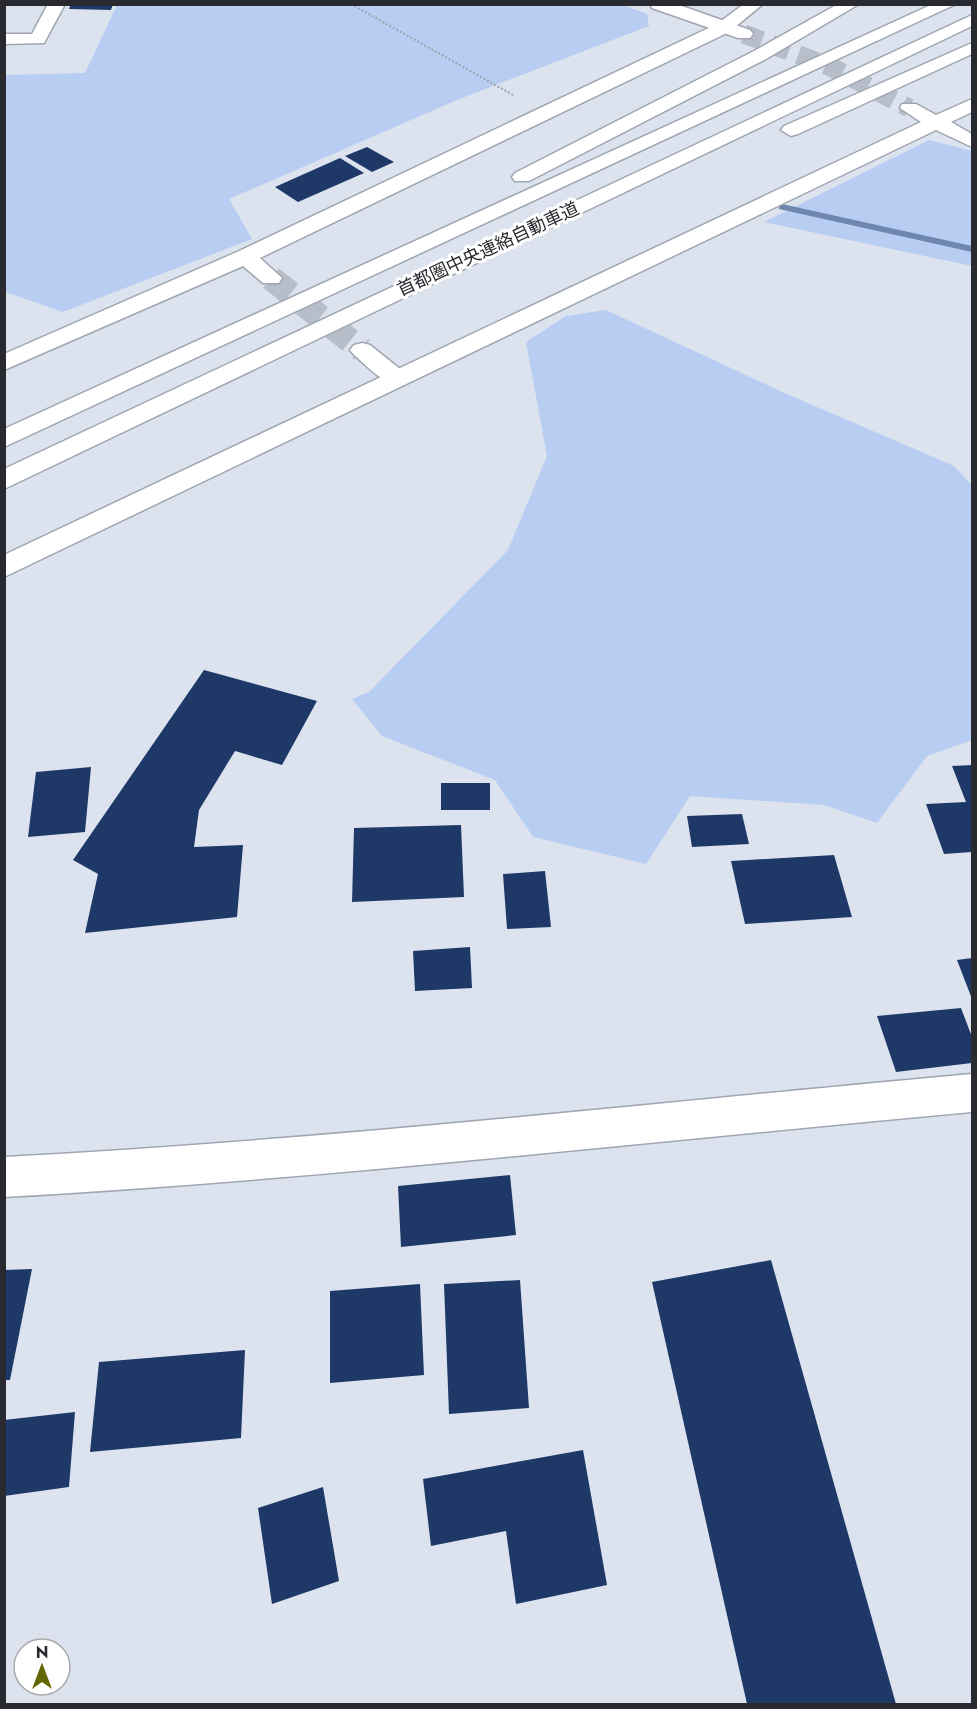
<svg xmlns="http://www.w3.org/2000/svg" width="977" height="1709" viewBox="0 0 977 1709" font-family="Jost,'Noto Sans JP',sans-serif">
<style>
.green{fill:#b7cdf1}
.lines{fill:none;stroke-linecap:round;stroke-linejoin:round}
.stream{fill:#6f86ae;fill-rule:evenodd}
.building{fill:#1e3968}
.minor-tunnel{stroke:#b8bec9;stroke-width:25;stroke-dasharray:25 13;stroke-linecap:butt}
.tertiary-tunnel{stroke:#b8bec9;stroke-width:19;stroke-dasharray:19 10;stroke-linecap:butt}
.minor-casing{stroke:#9fa6b1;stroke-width:3}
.tertiary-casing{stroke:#9fa6b1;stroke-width:3}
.motorway-casing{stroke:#9fa6b1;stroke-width:3}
.path{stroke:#9da3ac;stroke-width:2;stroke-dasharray:2 2;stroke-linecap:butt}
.minor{fill:#fff;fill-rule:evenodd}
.tertiary{fill:#fff;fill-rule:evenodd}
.motorway{fill:#fff;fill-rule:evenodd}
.labels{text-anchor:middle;stroke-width:6;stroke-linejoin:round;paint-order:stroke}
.far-street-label{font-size:18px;fill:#282a2f;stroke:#fff}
</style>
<rect width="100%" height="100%" fill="#dce3ef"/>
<g class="green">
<path d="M623,5L647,14L649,26L457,100L229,199L252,239L63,312L5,292V75L85,73L117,5Z"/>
<path d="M929,140L972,151V266L764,222Z"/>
<path d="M606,310L780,391L954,466L972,485V740L927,756L877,823L824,805L690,796L646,864L533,837L495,780L382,736L352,699L369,692L508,550L547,456L526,342L566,316Z"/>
</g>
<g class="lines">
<path class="stream" d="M782,204L972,246V252L779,209V205Z"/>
</g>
<g class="building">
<path d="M71,4H113L111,10L69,9Z"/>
<path d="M367,147L394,162L372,172L345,156Z"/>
<path d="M340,158L364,173L298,202L275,187Z"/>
<path d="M204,670L317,701L282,765L235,751L199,810L194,847L243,845L237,917L85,933L98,874L73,860Z"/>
<path d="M972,765V852L944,854L926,804L966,802L952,766Z"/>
<path d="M91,767L85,832L28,837L36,772Z"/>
<rect x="441" y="783" width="49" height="27"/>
<path d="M742,814L749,844L692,847L687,816Z"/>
<path d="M461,825L464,897L352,902L354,828Z"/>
<path d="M834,855L852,917L745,924L731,861Z"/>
<path d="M545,871L551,927L507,929L503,874Z"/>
<path d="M470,947L472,988L415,991L413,951Z"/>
<path d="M972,958V999L957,960Z"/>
<path d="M961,1008L972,1037V1063L896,1072L877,1016Z"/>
<path d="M510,1175L516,1235L401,1247L398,1186Z"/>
<path d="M771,1260L896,1704H747L652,1282Z"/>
<path d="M32,1269L10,1380H4V1270Z"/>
<path d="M520,1280L529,1408L449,1414L444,1284Z"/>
<path d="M420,1284L424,1375L330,1383V1291Z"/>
<path d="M245,1350L241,1438L90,1452L99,1362Z"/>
<path d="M75,1412L69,1487L4,1496V1420Z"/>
<path d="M583,1450L607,1585L516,1604L506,1531L431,1546L423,1479Z"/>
<path d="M323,1487L339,1581L272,1604L258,1508Z"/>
</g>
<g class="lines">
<path class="minor-tunnel" d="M271,278L362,350"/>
<path class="tertiary-tunnel" d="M744,34L831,67L909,108"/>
<g class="minor-casing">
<g id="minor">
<path d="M48,4H65L44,43L4,44V34H32Z"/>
<path d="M744,4H763L729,32L260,258L282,278L279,283H263L243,266L4,370V354L237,252L717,24Z"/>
<path d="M362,343L370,345L405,373L409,378L405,383C385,388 369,367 354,355L350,350L354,345Z"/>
<path d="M972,1074V1112C650,1141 328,1179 4,1197V1157C328,1140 650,1103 972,1074Z"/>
</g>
</g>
<g class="tertiary-casing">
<g id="tertiary">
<path d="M650,4H676L750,30L753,34L750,38H738L652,8Z"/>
<path d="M972,99V112L951,122L972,134V147L936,130L4,577V555L921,122L900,108L902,104H916L936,115Z"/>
</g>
</g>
<g class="motorway-casing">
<g id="motorway">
<path d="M838,4H859L766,59L529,181H515L512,177L515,173L754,51Z"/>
<path d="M933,4H956L4,447V429Z"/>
<path d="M972,15V26L4,489V469Z"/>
<path d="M972,43V54L798,134L791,136L781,130L784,126Z"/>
</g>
</g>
<path class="path" d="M351,4L513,95"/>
<use href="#minor" class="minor"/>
<use href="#tertiary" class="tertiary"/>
<use href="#motorway" class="motorway"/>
</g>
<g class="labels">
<g class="far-street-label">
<text transform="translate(488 249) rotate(-25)" y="6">首都圏中央連絡自動車道</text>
</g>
</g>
<rect width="977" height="1709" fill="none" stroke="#282a2f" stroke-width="12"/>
<g transform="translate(42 1667)"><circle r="28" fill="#ffffff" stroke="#a9aaac" stroke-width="1.5"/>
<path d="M0-4.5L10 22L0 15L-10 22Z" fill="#656704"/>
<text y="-9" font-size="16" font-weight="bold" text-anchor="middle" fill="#282a2f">N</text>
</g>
</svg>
